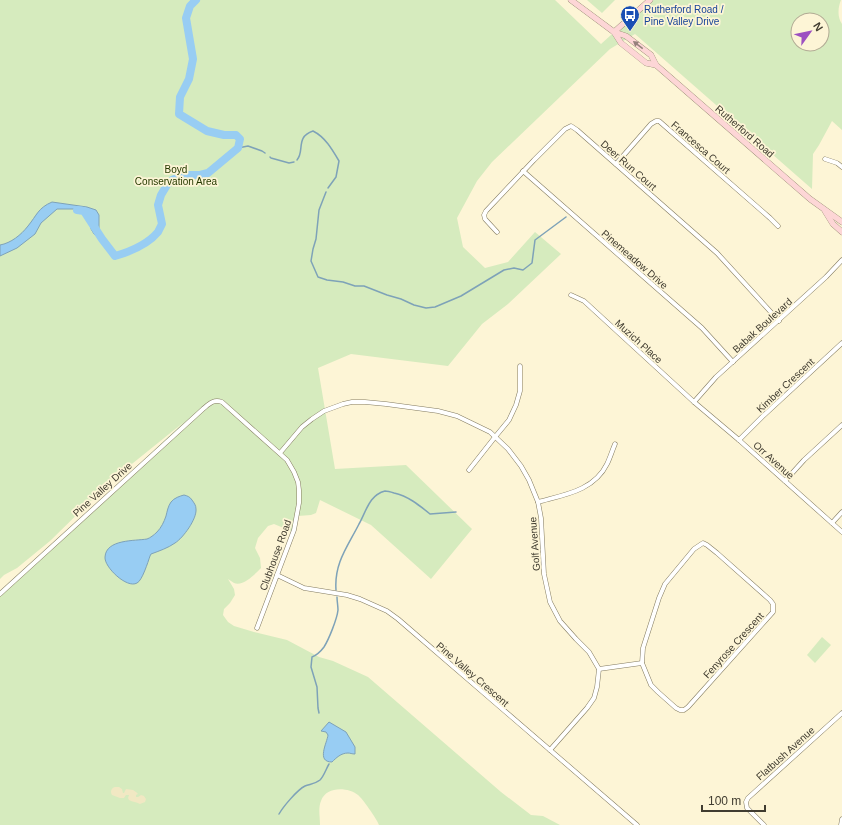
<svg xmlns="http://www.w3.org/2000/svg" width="842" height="825" viewBox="0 0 842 825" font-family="Arial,sans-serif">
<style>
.green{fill:#d6ebbe;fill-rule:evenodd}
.sand{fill:#f1e8c3}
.water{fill:#98cdf3;stroke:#7ea2b8}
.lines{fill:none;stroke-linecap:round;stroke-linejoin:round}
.stream{stroke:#7ea2b8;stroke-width:1.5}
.river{stroke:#98cdf3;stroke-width:8}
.street-casing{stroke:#837b60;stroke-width:5}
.secondary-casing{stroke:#837b60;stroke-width:6}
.street{stroke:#fff;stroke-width:4}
.secondary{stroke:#fdd6d6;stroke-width:5.5}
.oneway{fill:#95817b}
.labels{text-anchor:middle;stroke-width:3.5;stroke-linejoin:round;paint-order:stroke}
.transit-label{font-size:10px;fill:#164399;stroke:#fdf5d6;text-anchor:start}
.street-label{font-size:10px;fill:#403c30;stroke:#fdf5d6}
.park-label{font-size:10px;fill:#263a00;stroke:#fdf5d6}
</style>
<rect width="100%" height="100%" fill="#fdf5d6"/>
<g class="green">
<path d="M0,0H555L601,44L650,0H841C838,7 837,17 842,24V130L832,121L819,145L813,154L812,189L635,34L610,49L492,162L477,181L457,218L463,247L485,268L508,262L535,232L561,254L508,304L482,324L448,366L351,354L318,368L335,469L406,465L472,529L431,579L371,525L320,500L316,513L311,515L298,516L295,527L291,531L274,524L268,526L258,538L255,548L260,558L261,568C255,574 243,587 234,583C232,582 230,580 228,579L234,589L235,595L230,603L224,609L223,615L228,622L234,626L254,632L287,640L319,657L333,661L368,677L501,792L531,815L543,816L560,825H379C377,819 362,798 358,795C348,787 326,786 321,801C318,808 320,817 320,825H0V596L184,422L107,484L100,492L50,541L17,568L4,575L0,579ZM798,20H822V44H798Z"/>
<path d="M587,0H615L602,13Z"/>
<path d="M822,637L831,645L815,663L807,655Z"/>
</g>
<path class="sand" d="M115,787H119L122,789L123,793H124L126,789L133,790L136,792L138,794L136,795V797H138L141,795L144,796L146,799L145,802L140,804C136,802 133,802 129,800L128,798L129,795H126L124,798H120L112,795C110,792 111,788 115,787Z"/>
<g class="water">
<path d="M52,202L87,207L96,210L99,215V231L102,239L94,234L91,229L90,219L86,214L74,209H57L41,223L35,234L17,248L0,256V245C11,243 21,235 28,226C37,215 38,208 52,202Z"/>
<path d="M184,495C188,496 190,497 192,500C194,503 196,505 196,509C197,519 183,538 175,543C168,548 159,551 151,554L150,556C148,562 142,581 137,583C127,589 104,567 105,557C106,539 135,541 147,539C150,538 154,535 157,532C161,528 164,522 166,516C167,512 168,506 171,502C174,498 180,496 184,495Z"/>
<path d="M329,722L346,732L355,747V754C352,754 350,753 348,753C341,753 336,758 332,762C316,762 327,743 328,735L326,732L321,731Z"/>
</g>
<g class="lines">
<g class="stream">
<path d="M238,148L248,146L262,151L265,153"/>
<path d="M270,157L271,158L289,163L294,162"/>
<path d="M297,160C305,151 295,137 313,131C325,137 332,149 339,161L336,177L328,188"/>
<path d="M326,192L319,210L316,239L313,249L311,261L318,277L327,280L343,282L355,286H364L387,295L401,299L414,305L426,308L435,307L461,296L504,270L514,268L523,270L532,263L535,240L566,217"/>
<path d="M336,590C334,563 348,546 359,524C366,512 369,495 385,491C387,491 391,492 394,493C408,496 419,505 430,514L456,512"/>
<path d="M319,713L318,708L317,687L311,667L312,657C317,655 321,651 324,647C329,639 337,619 338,610C338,606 337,601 337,597"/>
<path d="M279,814C283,807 297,790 305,786C310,784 315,784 320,780C324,776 326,769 329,764"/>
</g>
<path class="river" d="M77,210L84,211L102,239L115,256C129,252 148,244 158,232C159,230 161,226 162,224L158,205L161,195L167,185L172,180L185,175H200L208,173L238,148L240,139L236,135H224L207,131L179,114L180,97L189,79L193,59L186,18L190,6L196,0"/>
<g class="street-casing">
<g id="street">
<path d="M825,159L837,163L842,167"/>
<path d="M616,164L651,124L656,121H659L770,218L778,226"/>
<path d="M523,171L702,328L733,362"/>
<path d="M497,232L485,219L484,215L486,211L534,160L565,129L571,126L577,130L717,253L779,321"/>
<path d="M571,295L584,301L694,402L739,440L842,532"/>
<path d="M694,402L716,377L826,277L842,260"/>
<path d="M739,440L762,417L842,343"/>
<path d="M280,453L302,427L312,419L324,411L343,404L352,402H365L386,404L438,411L457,416L490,432L508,449L521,466L529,480L538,502L541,518L544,574L550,602L560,621L576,639L589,652L599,669L597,687L594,698L587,708L550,750"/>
<path d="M469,470L495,437L509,420L516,405L520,391V366"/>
<path d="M785,481L804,460L842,425"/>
<path d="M538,502C563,495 594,491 607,464C610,458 612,451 615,444"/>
<path d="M832,523L842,512"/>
<path d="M703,543L707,545L717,553L770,600L773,604V612L688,707L684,710H680L676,708L658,692L651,685L642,663L643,648L659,598L665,584L694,549Z"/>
<path d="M277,575L304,588L347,595L360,599L387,611L398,619L637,825"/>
<path d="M0,594L203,409C209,404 213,399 222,402L287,460L294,472L298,482L299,490V503L294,530L257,628"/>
<path d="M599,669L642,663"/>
<path d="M764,825L747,808L746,802L748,798L842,713"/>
<path d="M841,825L842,819"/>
</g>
</g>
<g class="secondary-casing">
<g id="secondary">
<path d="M571,0L614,32L621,43L646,63L656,65"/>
<path d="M614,32L626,36L651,55L656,65L810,199L842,222"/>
<path d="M614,32L650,0"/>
<path d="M825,211L833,224L842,232"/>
</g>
</g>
<use href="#street" class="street"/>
<use href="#secondary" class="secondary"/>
</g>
<defs><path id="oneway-solid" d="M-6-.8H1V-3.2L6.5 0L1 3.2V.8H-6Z"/></defs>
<use class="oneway" href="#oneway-solid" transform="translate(638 45) rotate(-142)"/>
<defs>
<g id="bus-pin" transform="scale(1)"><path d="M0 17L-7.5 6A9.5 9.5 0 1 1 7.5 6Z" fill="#1a4fb4" stroke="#fdf5d6"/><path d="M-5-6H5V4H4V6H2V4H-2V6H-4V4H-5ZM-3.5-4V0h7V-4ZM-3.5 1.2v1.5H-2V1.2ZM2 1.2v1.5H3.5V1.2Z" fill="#fff"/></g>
</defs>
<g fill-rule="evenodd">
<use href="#bus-pin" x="630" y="15"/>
</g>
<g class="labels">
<g class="transit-label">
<text x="644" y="13">Rutherford Road /<tspan x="644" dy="12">Pine Valley Drive</tspan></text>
</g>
<g class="street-label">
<text transform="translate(745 131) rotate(41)" y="4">Rutherford Road</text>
<text transform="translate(701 147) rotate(41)" y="4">Francesca Court</text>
<text transform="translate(629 165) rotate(41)" y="4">Deer Run Court</text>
<text transform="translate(635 259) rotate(41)" y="4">Pinemeadow Drive</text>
<text transform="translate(762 325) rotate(-42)" y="4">Babak Boulevard</text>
<text transform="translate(639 341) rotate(42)" y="4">Muzich Place</text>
<text transform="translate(785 385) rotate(-43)" y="4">Kimber Crescent</text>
<text transform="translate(774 460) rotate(42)" y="4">Orr Avenue</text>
<text transform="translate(102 489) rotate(-42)" y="4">Pine Valley Drive</text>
<text transform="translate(534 544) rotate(-94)" y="4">Golf Avenue</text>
<text transform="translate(275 555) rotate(-70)" y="4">Clubhouse Road</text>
<text transform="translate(733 645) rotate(-48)" y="4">Fenyrose Crescent</text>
<text transform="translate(473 674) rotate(41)" y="4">Pine Valley Crescent</text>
<text transform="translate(785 753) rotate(-42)" y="4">Flatbush Avenue</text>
</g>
<g class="park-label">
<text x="176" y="173">Boyd<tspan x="176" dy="12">Conservation Area</tspan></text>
</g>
</g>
<g transform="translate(810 32) rotate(57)"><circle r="19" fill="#fdf5d6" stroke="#b1ab94"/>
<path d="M0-3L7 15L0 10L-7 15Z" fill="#9d50c1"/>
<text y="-6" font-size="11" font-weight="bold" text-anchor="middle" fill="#403c30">N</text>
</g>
<path d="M702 805v6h63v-6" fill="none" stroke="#403c30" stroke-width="2"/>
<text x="708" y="805" font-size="12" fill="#403c30" stroke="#fdf5d6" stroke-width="3" paint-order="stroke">100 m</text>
</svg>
